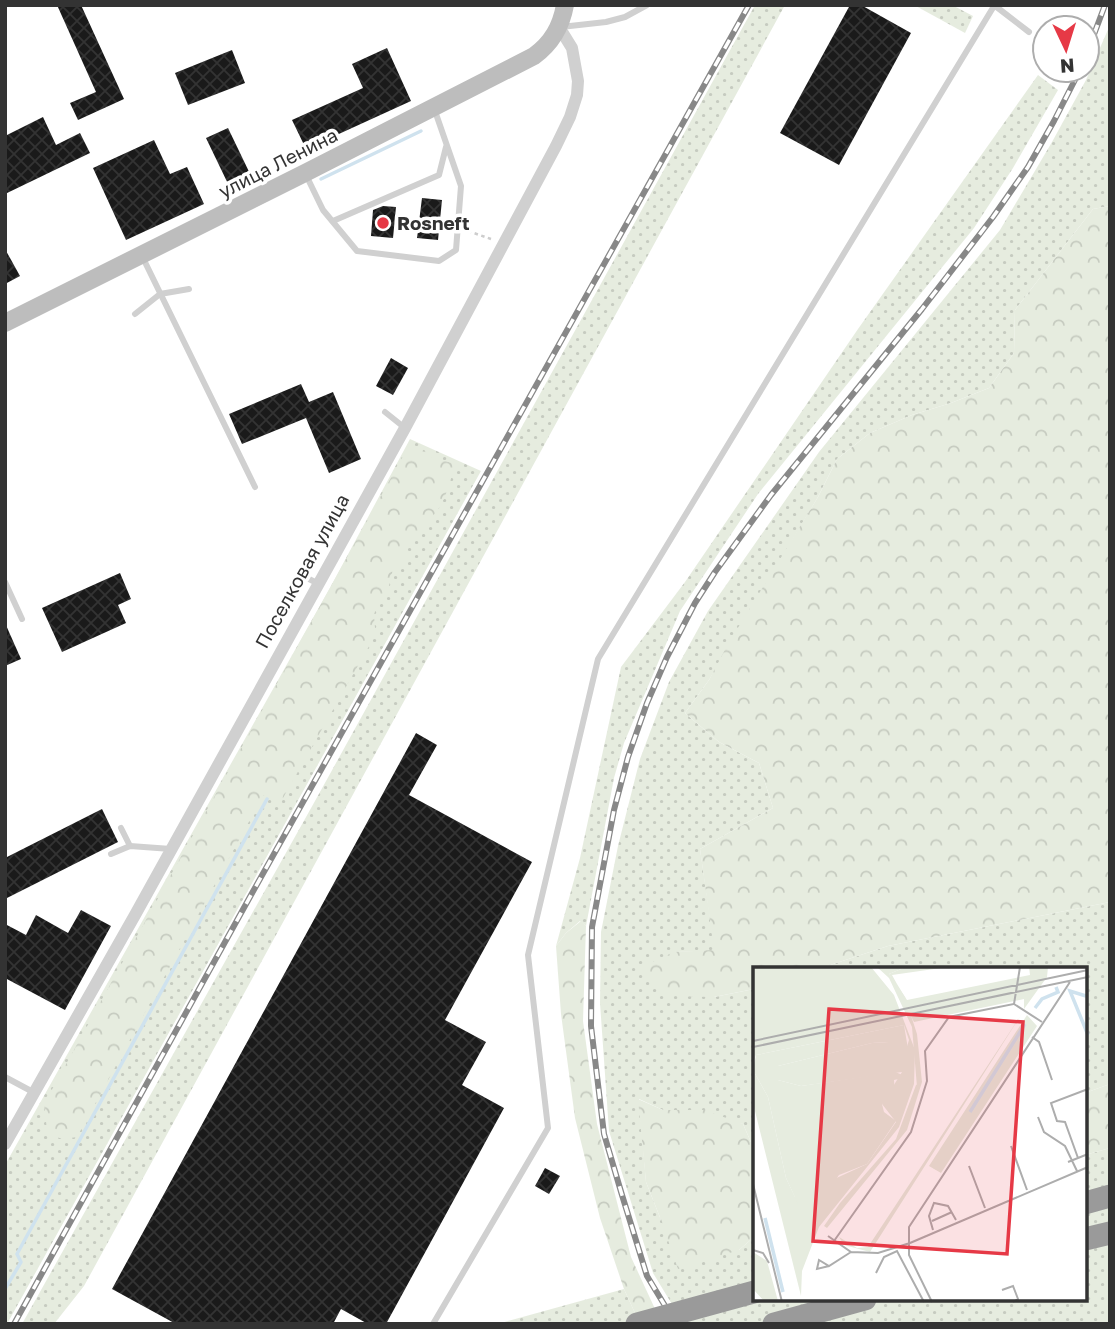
<svg xmlns="http://www.w3.org/2000/svg" width="1115" height="1329" viewBox="0 0 1115 1329" font-family="'Golos Text',sans-serif">
<style>
.grass{fill:url(#grass-dots)}
.forest{fill:url(#forest-crowns)}
.lines{fill:none;stroke-linecap:round;stroke-linejoin:round}
.stream{stroke:#cfe2ee;stroke-width:3.5}
.building{fill:url(#building-cross-hatch)}
.path{stroke:#cdcdcd;stroke-width:2.5;stroke-dasharray:3.5 3.5;stroke-linecap:butt}
.lane{stroke:#d0d0d0;stroke-width:6}
.street{stroke:#d0d0d0;stroke-width:12}
.secondary{stroke:#bdbdbd;stroke-width:18}
.highway{stroke:#9a9a9a;stroke-width:23}
.rail-casing{stroke:#888;stroke-width:6}
.rail{stroke:#fff;stroke-width:3.5;stroke-dasharray:10;stroke-linecap:butt}
.highway-bridge{stroke:#9a9a9a;stroke-width:23}
.poi-dot{fill:#e63946;stroke:#fff;stroke-width:2.5}
.labels{text-anchor:middle;stroke-width:7;stroke-linejoin:round;paint-order:stroke}
.street-label{font-size:19px;fill:#333;stroke:#fff}
.poi-label{font-size:19px;font-weight:bold;fill:#333;stroke:#fff;text-anchor:start}
.inset-river{fill:none;stroke:#cfe2ee;stroke-width:3.5}
.inset-road{fill:none;stroke:#adadad;stroke-width:2}
.view{fill:#e63946;fill-opacity:0.15;stroke:#e63946;stroke-width:3.5}
.inset-edge{fill:none;stroke:#333;stroke-width:3.5}
</style>
<defs>
<pattern id="grass-dots" width="8" height="8" patternUnits="userSpaceOnUse" patternTransform="scale(1.75)"><rect width="8" height="8" fill="#e6ecdf"/><path d="M2 2h.1M6 6h.1" fill="none" stroke="#c6cbc0" stroke-width="1.8" stroke-linecap="round"/></pattern>
<pattern id="forest-crowns" width="20" height="18" patternUnits="userSpaceOnUse" patternTransform="scale(1.75)"><rect width="20" height="18" fill="#e6ecdf"/><path d="M2 6a3 3 0 1 1 6 0M12 15a3 3 0 1 1 6 0" fill="none" stroke="#c6cbc0"/></pattern>
<pattern id="building-cross-hatch" width="8" height="8" patternUnits="userSpaceOnUse" patternTransform="scale(1.75)"><rect width="8" height="8" fill="#1a1a1a"/><path d="M0 0l8 8M0 8l8-8" fill="none" stroke="#333"/></pattern>
</defs>
<rect width="100%" height="100%" fill="#fff"/>
<g class="grass">
<path d="M755,5H785L84,1286L54,1324H22L315,801Z"/>
<path d="M914,5H952L973,16L965,33Z"/>
<path d="M1110,25V206L1093,209L1015,310L1014,353L989,388L951,403L912,415L870,433L837,459L818,497L709,680L685,713L719,742L759,763L773,808L700,849L715,951L674,952L714,997L754,989V1149L743,1124L663,1110L639,1099L646,1182L661,1220L739,1250L754,1237V1299H1085V1155L1110,1148V1324H684L653,1273L609,1131L600,1003L601,932L618,846L640,759L669,682L708,611L819,452L1000,230L1052,142L1086,80Z"/>
<path d="M1038,75L1058,90L1013,168L974,228L758,494L680,611L624,743L614,778L586,926L580,921L566,933L556,946L580,858L621,667L685,582L858,329Z"/>
<path d="M410,439L481,471L7,1324H5V1165L331,586Z"/>
<path d="M1110,902V1084L1085,1093V968H821L888,946Z"/>
<path d="M624,1289L640,1324H497Z"/>
</g>
<g class="forest">
<path d="M1110,206V902L888,946L821,968H754V989L714,997L672,996L637,969L674,952L714,950L700,849L773,808L759,763L719,742L685,713L709,680L728,644L818,497L837,459L870,433L912,415L951,403L989,388L1014,353L1015,310L1093,209Z"/>
<path d="M420,446L428,456L455,464C451,479 446,499 437,511C428,523 415,532 407,544C409,556 403,564 393,569L388,590L376,608L374,615L375,628L372,641L283,798L272,799L269,793L263,796L77,1137L64,1139L51,1136L47,1130L44,1104L408,447Z"/>
<path d="M581,921L586,926L583,1021L597,1124L631,1257L662,1324H640L624,1289L600,1218L575,1118L561,1014L556,946L566,933Z"/>
<path d="M1110,1084V1148L1085,1155V1093Z"/>
<path d="M638,1099L663,1110H704L743,1124L754,1149V1237L739,1250L678,1269L661,1220L646,1182Z"/>
</g>
<g class="lines">
<g class="stream">
<path d="M321,179L421,131"/>
<path d="M5,1289L21,1262L17,1254L267,799"/>
</g>
</g>
<g class="building">
<path d="M57,5H81L124,99L78,120L70,103L96,92Z"/>
<path d="M850,5H861L911,33L839,165L780,133Z"/>
<path d="M387,48L411,101L306,149L292,120L363,88L352,64Z"/>
<path d="M232,50L245,83L188,105L175,73Z"/>
<path d="M43,117L56,145L80,133L90,153L5,194V136Z"/>
<path d="M228,128L253,180L231,190L206,138Z"/>
<path d="M154,140L170,174L187,167L204,204L126,240L93,168Z"/>
<path d="M422,198L442,200L438,240L417,238Z"/>
<path d="M383,206L396,207L393,238L371,236L373,210Z"/>
<path d="M5,249L20,276L5,284Z"/>
<path d="M391,358L408,368L393,395L376,386Z"/>
<path d="M301,384L309,402L333,392L361,459L329,473L306,418L242,444L229,414Z"/>
<path d="M120,573L131,599L118,605L126,623L62,652L42,608Z"/>
<path d="M5,623L21,659L5,666Z"/>
<path d="M416,733L437,745L409,795L532,862L445,1020L486,1042L462,1085L504,1108L386,1324H368L341,1309L333,1324H176L112,1289Z"/>
<path d="M102,809L118,842L5,899V858Z"/>
<path d="M81,910L111,926L65,1010L5,978V924L26,935L36,915L68,933Z"/>
<path d="M545,1168L560,1176L549,1194L535,1186Z"/>
</g>
<g class="lines">
<path class="path" d="M468,231L491,239"/>
<g class="lane">
<path d="M994,5L1029,32"/>
<path d="M561,27L606,22L625,17L647,5"/>
<path d="M306,175L323,210L357,251L439,261L456,250L461,186L435,111"/>
<path d="M333,221L439,175L446,147"/>
<path d="M142,256L255,487"/>
<path d="M135,314L160,294L189,289"/>
<path d="M385,412L405,428"/>
<path d="M303,576L319,584"/>
<path d="M5,582L22,619"/>
<path d="M121,828L130,846"/>
<path d="M111,854L130,846L171,849"/>
<path d="M5,1077L33,1092"/>
<path d="M433,1324L548,1128L528,955L598,659L994,6"/>
</g>
<path class="street" d="M5,1144L135,915L405,428L556,146L570,117L577,95L578,81L572,48L559,27"/>
<path class="secondary" d="M5,323L305,173L534,56C552,43 561,27 565,5"/>
<g class="highway">
<path d="M1085,1203L1110,1196"/>
<path d="M1085,1239L1110,1233"/>
<path d="M774,1324L865,1299"/>
</g>
<g class="rail-casing">
<g id="rail">
<path d="M1087,53L1105,5"/>
<path d="M14,1324L251,895L749,5"/>
<path d="M676,1324L647,1276L622,1195L604,1134L591,1026L592,927L614,810L628,757L647,703L667,657L695,603L715,572L771,495L922,309L993,217L1028,167L1054,121L1080,70"/>
</g>
</g>
<use href="#rail" class="rail"/>
<path class="highway-bridge" d="M637,1324L754,1292"/>
</g>
<circle class="poi-dot" cx="383" cy="223" r="7"/>
<g class="labels">
<g class="street-label">
<text transform="translate(278 163) rotate(-27)" y="7">улица Ленина</text>
<text transform="translate(302 571) rotate(-61)" y="7">Поселковая улица</text>
</g>
<g class="poi-label">
<text x="397" y="230">Rosneft</text>
</g>
</g>
<g transform="translate(753 967)">
<rect width="334" height="334" fill="#fff"/>
<path d="M0,0H118L141,28L162,83L161,117L146,160L66,260L49,304L48,329L0,136V103L15,130L33,211L42,230L114,197L143,155L129,137L149,105L48,119L25,113V99L119,76L136,75L152,86L156,73L151,58L3,88L0,95ZM153,0H195L139,8L144,17L152,30L154,33L277,8L276,0H295L294,10L271,42V32L161,55L136,7ZM270,45L117,285L91,278L86,270L104,281L115,280ZM274,48L284,59L188,206L176,199ZM169,115L154,163L74,261L71,259L87,236L143,172L163,118ZM0,285L14,294L25,334H11L0,322Z" fill="#e6ecdf"/>
<path d="M124,0H153L136,7L152,30L164,67L169,115L164,120L159,60L136,11ZM151,58L156,88L138,82L135,75L119,76L25,99V113L48,119L142,105L155,110L141,113L142,131L129,137L131,145L143,154L114,197L86,208L66,237H45L33,211L15,130L0,103L3,88ZM255,88L260,94L186,204L180,201L184,193Z" fill="#e6ecdf"/>
<path class="inset-river" d="M333,29L317,24L335,68M282,41L289,32L305,25L303,20M217,145L272,57M12,251L30,325"/>
<path class="inset-road" d="M261,37L289,55M279,70L286,75L299,113M0,74L335,3M0,80L335,10M285,150L291,165L312,179L324,204M258,179L274,223M325,191L312,155L304,154L298,136L335,122M315,195L335,187M216,199L232,241M0,217L29,335M179,254L199,245M180,263L176,249L181,236L195,239L203,253M75,269L98,285L125,286L157,276M81,274L158,165L174,114L172,84L196,50L261,37L267,0M157,276L335,200M0,283L10,286L16,296M76,299L64,302L66,293L76,299L98,285M123,306L131,290L144,284L171,335M249,323L260,319L265,332L260,335M179,335L156,288V260L317,15"/>
<path class="view" d="M76,42L270,55L254,287L60,274Z"/>
<rect width="334" height="334" class="inset-edge"/>
</g>
<rect width="1115" height="1329" fill="none" stroke="#333333" stroke-width="14"/>
<g transform="translate(1066 49) rotate(176)"><circle r="33" fill="#ffffff" stroke="#adadad" stroke-width="2"/>
<path d="M0-5L12 26L0 18L-12 26Z" fill="#e63946"/>
<text y="-10" font-size="19" font-weight="bold" text-anchor="middle" fill="#333333">N</text>
</g>
</svg>
